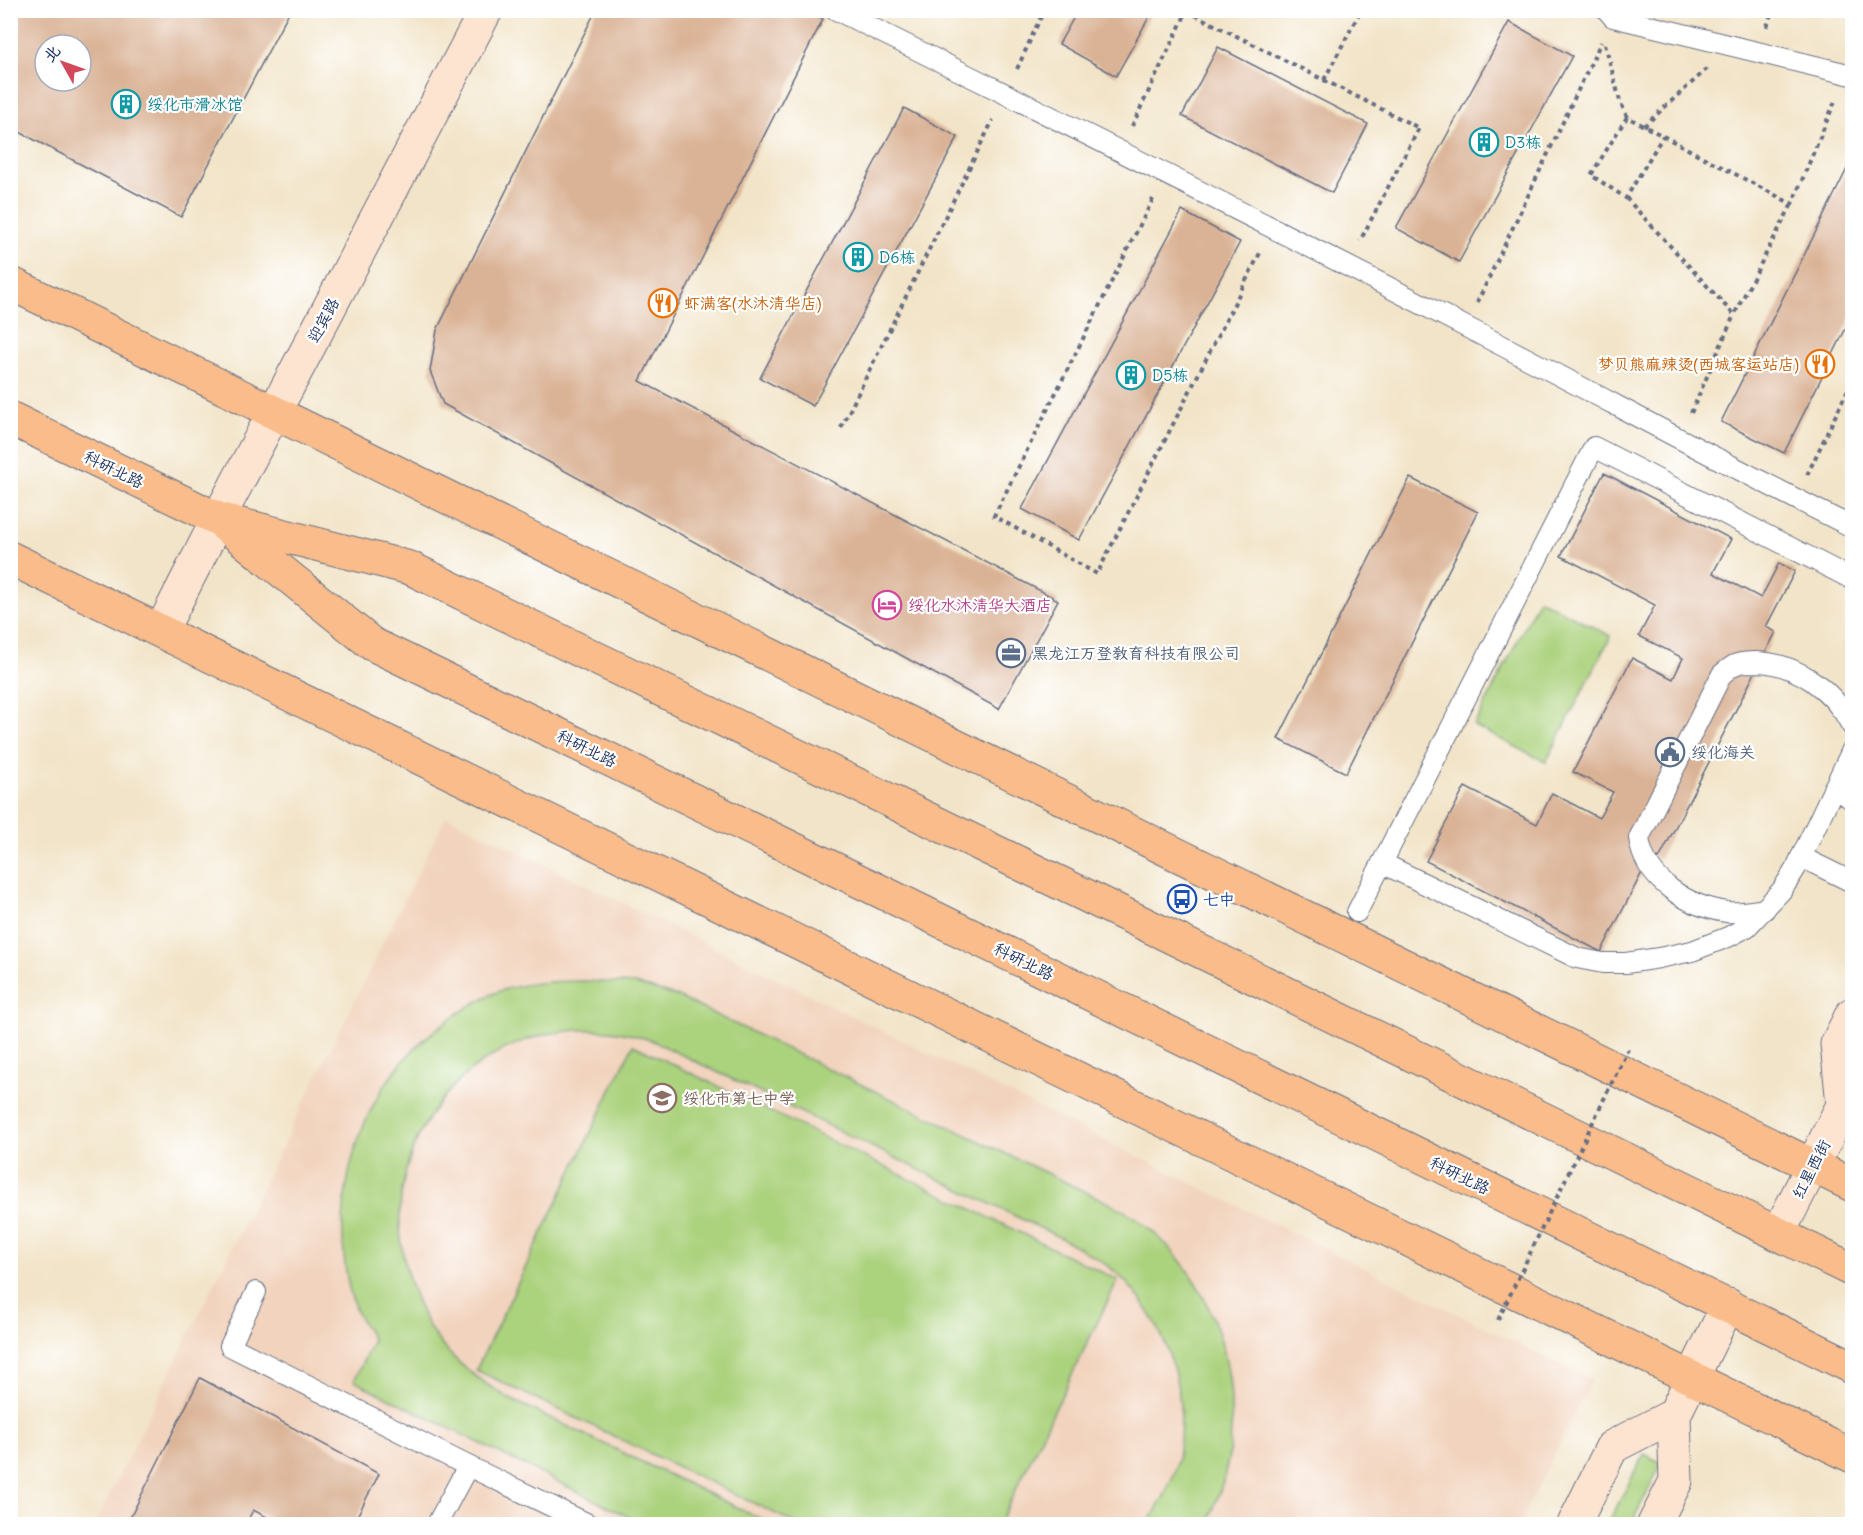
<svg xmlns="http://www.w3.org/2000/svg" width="1863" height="1535" viewBox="0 0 1863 1535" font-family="Delius,'LXGW WenKai TC',sans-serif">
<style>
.built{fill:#f2d4be}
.green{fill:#abd27d;stroke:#63806e;stroke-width:1.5}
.building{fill:#dab295;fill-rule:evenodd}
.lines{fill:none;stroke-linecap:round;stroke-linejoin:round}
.lane-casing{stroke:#666e83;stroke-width:22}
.secondary-casing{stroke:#666e83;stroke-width:35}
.primary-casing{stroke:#666e83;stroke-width:35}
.path{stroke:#666e83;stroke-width:4;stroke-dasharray:4.5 4.5;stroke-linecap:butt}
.lane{stroke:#fff;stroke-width:20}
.secondary{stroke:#fde4d0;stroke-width:33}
.primary{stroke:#f9bc8a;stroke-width:33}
.path-bridge{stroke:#666e83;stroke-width:4;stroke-dasharray:4.5 4.5;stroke-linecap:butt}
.labels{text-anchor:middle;stroke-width:4.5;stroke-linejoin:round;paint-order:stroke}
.culture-label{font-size:16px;fill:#0d838f;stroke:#fff;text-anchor:start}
.food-label{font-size:16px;fill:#c56008;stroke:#fff;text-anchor:start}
.street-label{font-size:16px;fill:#1b2f5e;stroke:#fff}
.hotel-label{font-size:16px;fill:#b23c85;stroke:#fff;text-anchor:start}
.service-label{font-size:16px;fill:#4e5e75;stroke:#fff;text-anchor:start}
.transit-label{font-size:16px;fill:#164399;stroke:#fff;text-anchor:start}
.education-label{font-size:16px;fill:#785e54;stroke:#fff;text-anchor:start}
</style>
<rect width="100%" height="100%" fill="#fff"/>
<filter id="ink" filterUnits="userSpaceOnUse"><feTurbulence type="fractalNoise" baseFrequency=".0167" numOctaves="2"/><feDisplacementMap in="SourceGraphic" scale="12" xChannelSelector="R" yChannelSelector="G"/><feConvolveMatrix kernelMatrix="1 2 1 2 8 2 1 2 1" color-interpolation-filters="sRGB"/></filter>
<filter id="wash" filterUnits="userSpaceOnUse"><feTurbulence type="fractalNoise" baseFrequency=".008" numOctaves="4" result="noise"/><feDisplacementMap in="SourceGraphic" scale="24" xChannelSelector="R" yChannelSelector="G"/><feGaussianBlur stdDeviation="1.35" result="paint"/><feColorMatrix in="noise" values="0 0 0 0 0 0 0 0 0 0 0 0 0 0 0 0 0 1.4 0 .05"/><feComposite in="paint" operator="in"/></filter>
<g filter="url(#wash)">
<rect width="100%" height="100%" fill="#f2e4c8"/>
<path class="built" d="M446,816L1592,1380L1519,1524H95Z"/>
<g class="green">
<path d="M1539,599L1611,636L1546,762L1474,726Z"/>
<path d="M585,981L635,984L676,996L1086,1192C1105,1201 1126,1210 1142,1223C1205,1271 1235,1350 1231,1428C1230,1438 1231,1449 1228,1460C1224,1482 1216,1504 1207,1524H1148C1160,1504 1174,1481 1178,1457C1189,1391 1167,1322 1119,1275C1105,1262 1086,1252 1069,1242L651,1040C499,991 363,1127 409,1279C416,1301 426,1326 441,1344C459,1366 484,1383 508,1398L772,1524H643L354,1381L373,1340C368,1331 362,1322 357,1313C348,1291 344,1264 343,1241C341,1153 376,1068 452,1018C466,1008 483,997 500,991C528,982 556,981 585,981Z"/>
<path d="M633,1045L1118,1280L999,1524H797L476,1370Z"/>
<path d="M1644,1454L1662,1463L1631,1524H1608Z"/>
</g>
<g id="blocks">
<g class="building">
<path d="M10,10H290L181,217L10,127ZM45,45H81V81H45Z"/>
<path d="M596,10H807L823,19L640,381L1058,600L999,709L443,404L430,371L437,330Z"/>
<path d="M1078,10H1153L1116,76L1059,44Z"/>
<path d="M1509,22L1572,56L1459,262L1396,228Z"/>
<path d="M1218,47L1368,124L1332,193L1182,116Z"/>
<path d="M904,108L958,137L813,406L760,378Z"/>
<path d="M1852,159V316L1784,453L1721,422Z"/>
<path d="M1182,211L1240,242L1079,540L1022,509Z"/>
<path d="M1604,473L1731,539L1713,573L1761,598L1779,563L1795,571L1766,627L1776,632L1659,859L1651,855L1601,952L1426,861L1465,787L1537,824L1552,793L1599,818L1613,792L1573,772L1632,658L1673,679L1683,658L1639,636L1655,605L1561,556Z"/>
<path d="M1410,478L1478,512L1346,773L1278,739Z"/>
<path d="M200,1378L379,1474L353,1524H281L253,1510L246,1524H127Z"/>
</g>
</g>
</g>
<g filter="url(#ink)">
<use href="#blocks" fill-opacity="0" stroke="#666e83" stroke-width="1.5"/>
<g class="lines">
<g class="lane-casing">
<g id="lane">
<path d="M836,10C1047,114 1257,219 1466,327C1595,393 1722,463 1852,527"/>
<path d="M1607,10L1613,17L1852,75"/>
<path d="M1833,789L1852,799"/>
<path d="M1801,857L1852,882"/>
<path d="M1382,863L1577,958L1603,963H1626L1659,958L1692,951L1728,937L1747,927L1782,890L1796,868L1852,750"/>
<path d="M1765,909C1753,911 1740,913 1727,912C1689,907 1644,880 1639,838L1722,674C1727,671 1732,665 1737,664C1743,662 1750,662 1756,662C1797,663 1833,690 1852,726"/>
<path d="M1357,912L1594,447L1852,579"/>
<path d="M256,1292L230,1346L468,1466L588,1524"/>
<path d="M437,1524L468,1466"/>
</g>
</g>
<g class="secondary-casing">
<g id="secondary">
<path d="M161,631L218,519L486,10"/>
<path d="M1852,1014L1837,1044L1843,1105L1852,1099"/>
<path d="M1778,1234L1843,1105"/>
<path d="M1674,1415L1728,1305"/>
<path d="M1574,1524L1612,1447L1674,1415L1676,1481L1654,1524"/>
</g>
</g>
<g class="primary-casing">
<g id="primary">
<path d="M10,283L1852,1185"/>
<path d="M10,418L218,519L410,568L1157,930L1852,1270"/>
<path d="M226,526L372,644L884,893L1852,1367"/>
<path d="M10,558L1852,1456"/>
</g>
</g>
<g class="path">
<path d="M1187,11L1419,128L1360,241"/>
<path d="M1767,27L1772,10"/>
<path d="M1605,44L1620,101L1627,117L1792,204L1836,99"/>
<path d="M1017,69L1044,10"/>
<path d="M1324,80L1361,10"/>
<path d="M1627,117L1591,175L1626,198L1663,136"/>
<path d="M1132,126L1187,11"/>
<path d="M1644,126L1708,68"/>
<path d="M1626,198L1734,315L1792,204"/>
<path d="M1153,199L994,516L1097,574L1260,253"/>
<path d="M1477,303L1601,42"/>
<path d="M1691,413L1734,315"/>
<path d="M841,428L993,120"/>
<path d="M1807,475L1852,381"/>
</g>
<use href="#lane" class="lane"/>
<use href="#secondary" class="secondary"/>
<use href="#primary" class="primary"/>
<path class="path-bridge" d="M1498,1320L1628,1049"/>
</g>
</g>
<defs>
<g id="building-ring" transform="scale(1.5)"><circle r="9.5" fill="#fff" stroke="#0f9aa8" stroke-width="1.5"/><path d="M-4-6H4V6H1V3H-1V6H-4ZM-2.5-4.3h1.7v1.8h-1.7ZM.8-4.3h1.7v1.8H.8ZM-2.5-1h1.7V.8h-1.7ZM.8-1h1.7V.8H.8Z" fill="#0f9aa8"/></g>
<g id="restaurant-ring" transform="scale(1.5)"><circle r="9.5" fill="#fff" stroke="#e8710a" stroke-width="1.5"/><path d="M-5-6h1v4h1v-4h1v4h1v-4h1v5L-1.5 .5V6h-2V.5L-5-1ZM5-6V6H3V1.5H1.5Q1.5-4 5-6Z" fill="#e8710a"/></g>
<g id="hotel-ring" transform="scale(1.5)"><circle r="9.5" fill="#fff" stroke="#d1479c" stroke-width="1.5"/><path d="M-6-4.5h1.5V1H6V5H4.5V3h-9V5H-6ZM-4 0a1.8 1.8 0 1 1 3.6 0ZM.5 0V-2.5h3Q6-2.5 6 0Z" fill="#d1479c"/></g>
<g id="office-ring" transform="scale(1.5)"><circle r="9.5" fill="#fff" stroke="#5c6f8a" stroke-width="1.5"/><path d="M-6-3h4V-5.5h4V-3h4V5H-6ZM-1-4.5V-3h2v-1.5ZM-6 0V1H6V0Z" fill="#5c6f8a"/></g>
<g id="civic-ring" transform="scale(1.5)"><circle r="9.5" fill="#fff" stroke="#5c6f8a" stroke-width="1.5"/><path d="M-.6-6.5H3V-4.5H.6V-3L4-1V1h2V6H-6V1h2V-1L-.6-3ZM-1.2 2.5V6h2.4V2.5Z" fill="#5c6f8a"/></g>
<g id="bus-ring" transform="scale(1.5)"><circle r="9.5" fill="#fff" stroke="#1a4fb4" stroke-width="1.5"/><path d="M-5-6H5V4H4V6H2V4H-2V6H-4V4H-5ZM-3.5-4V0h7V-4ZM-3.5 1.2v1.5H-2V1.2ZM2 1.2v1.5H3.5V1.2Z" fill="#1a4fb4"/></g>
<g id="school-ring" transform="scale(1.5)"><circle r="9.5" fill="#fff" stroke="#8d6e63" stroke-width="1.5"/><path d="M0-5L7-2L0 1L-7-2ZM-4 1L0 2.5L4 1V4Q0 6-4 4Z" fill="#8d6e63"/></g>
</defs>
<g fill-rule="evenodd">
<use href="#building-ring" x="126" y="104"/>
<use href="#building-ring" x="1484" y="142"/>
<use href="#building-ring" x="858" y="257"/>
<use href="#restaurant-ring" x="663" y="303"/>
<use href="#restaurant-ring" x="1820" y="364"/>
<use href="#building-ring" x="1131" y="375"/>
<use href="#hotel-ring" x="887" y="605"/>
<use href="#office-ring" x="1011" y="653"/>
<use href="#civic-ring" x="1670" y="752"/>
<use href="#bus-ring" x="1182" y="899"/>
<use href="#school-ring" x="662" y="1098"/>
</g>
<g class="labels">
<g class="culture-label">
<text x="147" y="110">绥化市滑冰馆</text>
<text x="1505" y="148">D3栋</text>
<text x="879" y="263">D6栋</text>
<text x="1152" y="381">D5栋</text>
</g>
<g class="food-label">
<text x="684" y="309">虾满客(水沐清华店)</text>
<text x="1799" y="370" text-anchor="end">梦贝熊麻辣烫(西城客运站店)</text>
</g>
<g class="street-label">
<text transform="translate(323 320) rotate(-62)" y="6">迎宾路</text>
<text transform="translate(114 469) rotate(26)" y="6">科研北路</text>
<text transform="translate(587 748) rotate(26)" y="6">科研北路</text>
<text transform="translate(1024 961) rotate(26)" y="6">科研北路</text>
<text transform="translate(1811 1169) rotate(-63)" y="6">红星西街</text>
<text transform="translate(1460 1175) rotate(26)" y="6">科研北路</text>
</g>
<g class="hotel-label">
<text x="908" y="611">绥化水沐清华大酒店</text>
</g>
<g class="service-label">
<text x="1032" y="659">黑龙江万登教育科技有限公司</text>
<text x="1691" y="758">绥化海关</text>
</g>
<g class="transit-label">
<text x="1203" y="905">七中</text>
</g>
<g class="education-label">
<text x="683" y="1104">绥化市第七中学</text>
</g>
</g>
<rect width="1863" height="1535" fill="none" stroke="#fff" stroke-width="36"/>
<g transform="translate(63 63) rotate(310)"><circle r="28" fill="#ffffff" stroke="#a4acbf" stroke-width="1.5"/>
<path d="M0-4.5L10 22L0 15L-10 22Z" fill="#d1495b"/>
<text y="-9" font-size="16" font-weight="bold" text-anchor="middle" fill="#1b2f5e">北</text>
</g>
</svg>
